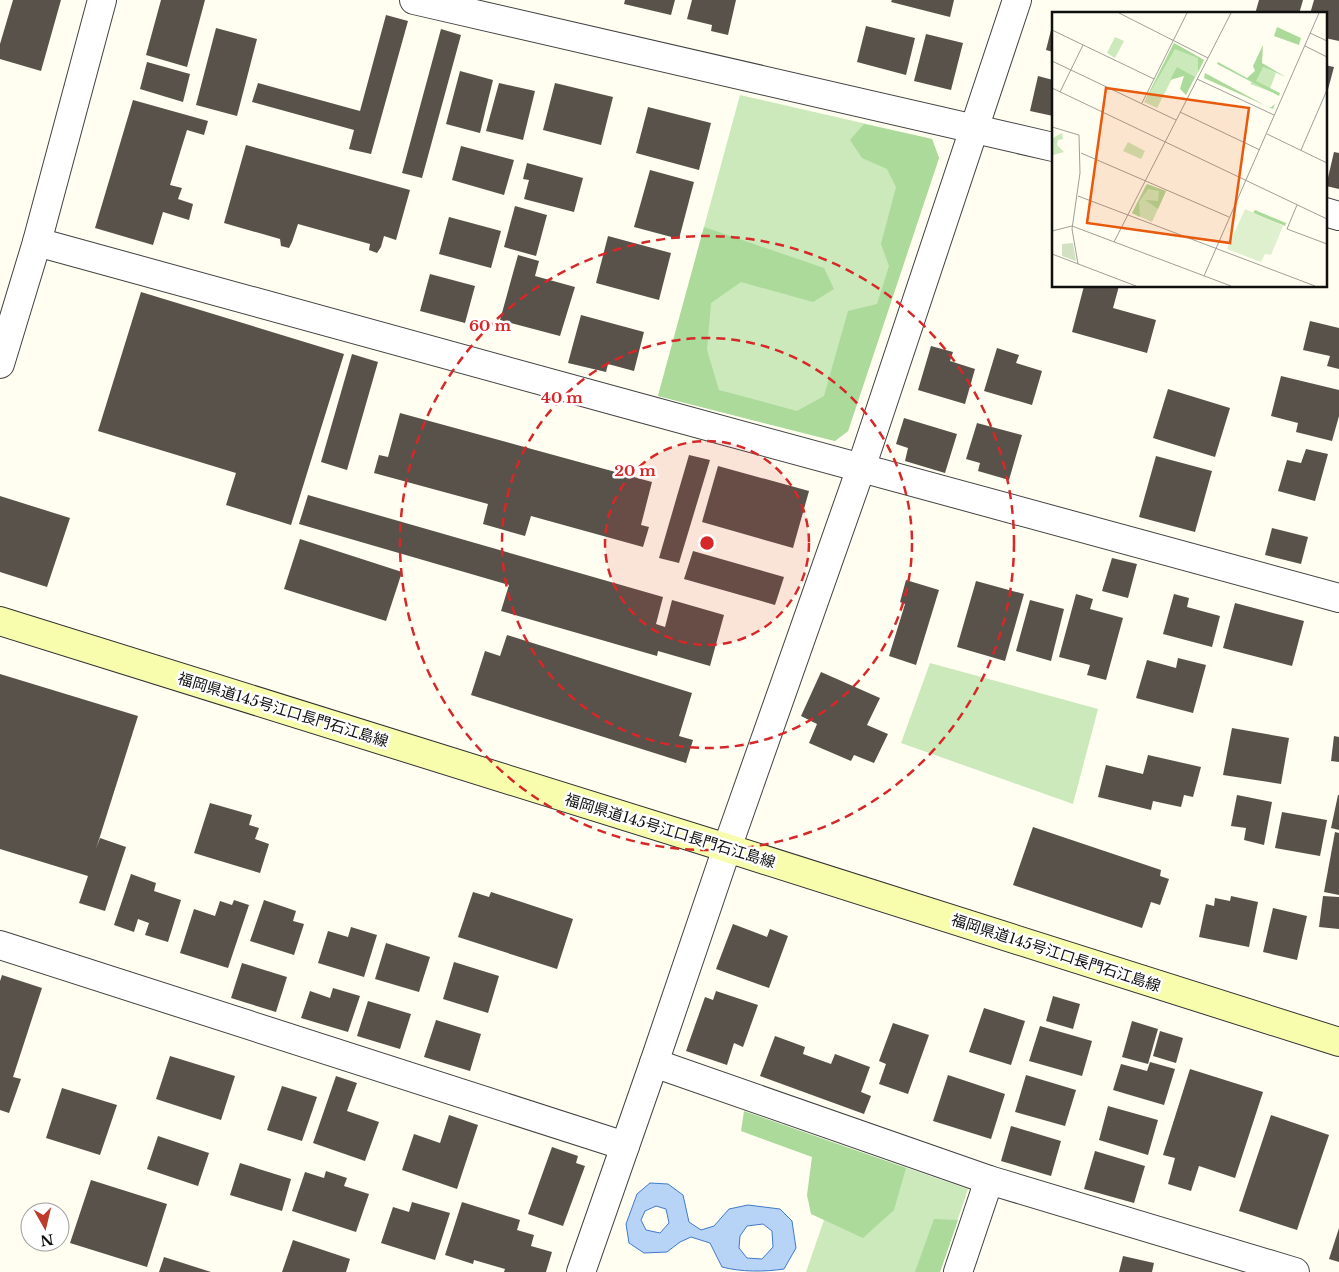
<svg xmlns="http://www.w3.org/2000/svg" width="1339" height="1272" viewBox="0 0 1339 1272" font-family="'Libre Baskerville','Noto Sans JP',serif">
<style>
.green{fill:#cbe9bb}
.forest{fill:#abda9a}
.water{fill:#b7d3f5;stroke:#3f7acb;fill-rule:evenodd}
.building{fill:#58524b}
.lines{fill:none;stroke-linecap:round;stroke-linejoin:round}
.minor-casing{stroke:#424242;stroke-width:30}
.tertiary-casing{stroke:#424242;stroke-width:30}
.secondary-casing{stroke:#313131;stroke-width:30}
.minor{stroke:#fff;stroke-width:28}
.tertiary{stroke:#fff;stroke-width:28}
.secondary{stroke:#f8fdae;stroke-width:28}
.ring{fill:none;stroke:#d62828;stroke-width:2.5;stroke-dasharray:9 6}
.labels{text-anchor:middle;stroke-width:5;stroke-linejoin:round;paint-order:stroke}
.street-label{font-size:15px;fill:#0f0f0f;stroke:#fff}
.inset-road{fill:none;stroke:#9f9e97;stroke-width:1}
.view{fill:#e8590c;fill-opacity:0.15;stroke:#e8590c;stroke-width:2.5}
.inset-edge{fill:none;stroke:#0f0f0f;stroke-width:2.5}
.centre{fill:#d62828;stroke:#fff;stroke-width:2.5}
.ring-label{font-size:15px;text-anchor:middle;font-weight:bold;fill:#d62828;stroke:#fff;stroke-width:5;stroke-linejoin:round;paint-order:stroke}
</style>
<rect width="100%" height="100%" fill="#fffef1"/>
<g class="green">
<path d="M740,95L932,139L939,158L848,431L835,441L658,396Z"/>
<path d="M930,663L1098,709L1073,804L901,743Z"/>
<path d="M849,1148L968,1189L940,1272H806Z"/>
</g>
<g class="forest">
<path d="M864,124L932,139L939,158L848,431L835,441L658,396L704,227L824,268L834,289L813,302L741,282L711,303L707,350L719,390L797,411L824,396L848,311L877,304L889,266L881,244L896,187L887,169L862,158L850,140Z"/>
<path d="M744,1111L906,1168L894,1210L863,1238L811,1214L807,1195L812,1157L741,1131Z"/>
<path d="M934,1219L958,1220L940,1272H915Z"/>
</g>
<path class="water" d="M650,1183L668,1184L683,1195L689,1222L701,1230L714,1226L729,1209L748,1205L780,1209L792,1221L796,1248L784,1269C764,1272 741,1272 722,1267L710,1243L691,1237L680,1242L667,1252L644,1253L629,1243L626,1224L637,1194ZM656,1206L666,1209L669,1223L660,1233L646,1230L641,1220L645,1211ZM763,1224L772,1231L773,1247L762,1259L747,1258L739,1248L740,1236L747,1226Z"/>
<g class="building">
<path d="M13,0H61L41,71L0,59V44Z"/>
<path d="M161,0H205L187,67L146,55Z"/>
<path d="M625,0H675L671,15L624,4Z"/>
<path d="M692,0H736L728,35L711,31L712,25L687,19Z"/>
<path d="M892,0H954L950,17L891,2Z"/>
<path d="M1259,0H1303L1299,14H1255Z"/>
<path d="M1314,0H1339V41L1325,38V14H1310Z"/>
<path d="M386,15L408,21L371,154L349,149L354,130L252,102L258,83L360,111Z"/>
<path d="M866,26L915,38L906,75L857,62Z"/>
<path d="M1052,26H1053V52L1046,50Z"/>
<path d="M216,28L257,39L237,116L196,105Z"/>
<path d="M441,29L461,35L422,178L402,173Z"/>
<path d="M926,34L963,43L951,90L914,81Z"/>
<path d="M147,62L190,74L183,102L140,89Z"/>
<path d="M1325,65L1334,67L1326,97H1325Z"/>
<path d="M460,71L493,80L480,133L446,124Z"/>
<path d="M1038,76L1053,80V116L1030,111Z"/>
<path d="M499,83L535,91L523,140L486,131Z"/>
<path d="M555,83L613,97L601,145L543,130Z"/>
<path d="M133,100L208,121L204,135L187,130L170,185L182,188L178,199L193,204L189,220L163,212L153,245L95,228Z"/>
<path d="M648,107L711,123L699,170L636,153Z"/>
<path d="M246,145L410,190L396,240L384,236L381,247L377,253L369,250L370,244L298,224L292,242L289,248L281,246L280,239L224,223Z"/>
<path d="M461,146L514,160L504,195L452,180Z"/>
<path d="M1334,152L1339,153V189L1326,186Z"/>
<path d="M527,163L583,178L574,212L524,199L529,180L523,179Z"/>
<path d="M650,170L694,182L679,239L634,227Z"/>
<path d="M515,206L547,215L536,256L504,247Z"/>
<path d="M449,217L501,231L491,268L439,254Z"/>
<path d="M608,236L671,253L659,300L596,283Z"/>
<path d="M518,255L539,261L535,276L575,287L560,336L500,320Z"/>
<path d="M430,274L475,286L465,323L420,311Z"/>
<path d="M1084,286H1119L1113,308L1156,320L1147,353L1072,332Z"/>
<path d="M141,292L344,354L291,525L226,505L236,473L98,431Z"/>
<path d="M581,315L644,332L634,371L608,364L606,372L568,363Z"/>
<path d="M1310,321L1339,328V369L1327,366L1330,356L1303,350Z"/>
<path d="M931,346L953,352L950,361L975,369L965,404L918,390Z"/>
<path d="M997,348L1019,355L1016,363L1042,371L1032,405L984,391Z"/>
<path d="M352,354L378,362L347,470L321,462Z"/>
<path d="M1281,376L1339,390V416L1332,441L1296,432L1298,423L1271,416Z"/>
<path d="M1168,389L1230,408L1215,457L1153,438Z"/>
<path d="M400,413L652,482L641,525L649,527L643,547L531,516L525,536L483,524L488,504L374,473L379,455L388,457Z"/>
<path d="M904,418L957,434L945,473L905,461L908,448L896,444Z"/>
<path d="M977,423L1022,435L1009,480L978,471L980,463L966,459Z"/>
<path d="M1306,449L1328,454L1315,501L1278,491L1287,460L1301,463Z"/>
<path d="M689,455L710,460L679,563L659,558Z"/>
<path d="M1156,456L1212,471L1195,532L1139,517Z"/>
<path d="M718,466L809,491L793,548L702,522Z"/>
<path d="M308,495L663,597L656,624L665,627L672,600L724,615L710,666L658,651L657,656L501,611L509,585L299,524Z"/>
<path d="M0,496L70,518L47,587L0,572Z"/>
<path d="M1272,528L1308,537L1301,564L1265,555Z"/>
<path d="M300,539L402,572L386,621L284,589Z"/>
<path d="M693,551L784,577L775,605L684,579Z"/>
<path d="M1112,558L1137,564L1128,598L1102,591Z"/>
<path d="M906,580L939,590L916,665L889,656L905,604L900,602Z"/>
<path d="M976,581L1024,594L1005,661L957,647Z"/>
<path d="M1076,594L1093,599L1090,609L1123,618L1106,680L1087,675L1090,665L1059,657Z"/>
<path d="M1174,594L1189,598L1187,607L1220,616L1212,647L1163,634Z"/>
<path d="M1030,600L1064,609L1051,661L1016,651Z"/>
<path d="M1235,603L1304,621L1292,666L1223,648Z"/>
<path d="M507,635L692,693L679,736L693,740L686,763L471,695L485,651L500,656Z"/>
<path d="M1178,658L1206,665L1193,713L1136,698L1147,660L1176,668Z"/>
<path d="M821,672L880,698L867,725L888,734L874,763L854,755L851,761L809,743L817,724L801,716Z"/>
<path d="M0,674L138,716L96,849L100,838L126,847L105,911L79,903L88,876L0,849Z"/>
<path d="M1232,728L1289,738L1281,784L1223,775Z"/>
<path d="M1334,736L1339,737V762L1331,761Z"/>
<path d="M1148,755L1201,767L1193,797L1184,795L1181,807L1153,801L1151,810L1098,797L1106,765L1143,774Z"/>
<path d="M1237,795L1272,802L1264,845L1244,840L1246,828L1231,826Z"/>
<path d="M1338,795H1339V830L1331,828Z"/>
<path d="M210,803L252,815L249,825L259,828L255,839L269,844L260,873L194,853Z"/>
<path d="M1282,812L1327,820L1320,856L1275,848Z"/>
<path d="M1033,827L1161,870L1160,876L1169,879L1160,905L1151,902L1142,928L1013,885Z"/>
<path d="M1335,832L1339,833V895L1324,892Z"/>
<path d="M131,874L156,883L154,891L181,900L168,942L145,935L149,923L138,919L134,932L114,925Z"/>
<path d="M473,892L489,897L491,892L573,919L557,969L458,937Z"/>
<path d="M1231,896L1258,902L1249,947L1199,937L1206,904L1214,906L1215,898L1230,901Z"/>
<path d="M1323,896L1339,897V929L1319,927Z"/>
<path d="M234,900L249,905L228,968L180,953L194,909L215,916L220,901L232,905Z"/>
<path d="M264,900L296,911L293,921L304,924L294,955L250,941Z"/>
<path d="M1273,908L1307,916L1297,960L1263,952Z"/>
<path d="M733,924L767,937L770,929L788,936L769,988L716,969Z"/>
<path d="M351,927L377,935L364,977L318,963L328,931L348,937Z"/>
<path d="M386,943L430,957L419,992L375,979Z"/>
<path d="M454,962L499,976L488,1013L443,999Z"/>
<path d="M242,963L287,977L276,1012L231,998Z"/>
<path d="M2,975L42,988L13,1077L21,1079L9,1113L0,1110V981Z"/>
<path d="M333,988L360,996L348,1032L301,1018L310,991L330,998Z"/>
<path d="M716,991L758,1005L743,1047L734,1043L727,1065L686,1051L705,997L713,1000Z"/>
<path d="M1053,996L1080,1004L1073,1029L1046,1021Z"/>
<path d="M368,1001L411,1014L400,1049L357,1036Z"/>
<path d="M984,1008L1025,1021L1011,1065L969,1052Z"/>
<path d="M436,1020L481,1034L470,1071L424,1057Z"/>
<path d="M1132,1021L1158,1029L1148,1064L1122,1057Z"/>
<path d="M893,1023L929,1035L908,1094L879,1084L886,1064L879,1061Z"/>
<path d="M1040,1026L1092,1041L1082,1076L1029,1061Z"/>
<path d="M1160,1031L1183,1038L1176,1063L1153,1056Z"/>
<path d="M775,1036L805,1047L803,1054L831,1064L835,1054L870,1067L861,1092L871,1096L864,1114L760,1076Z"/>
<path d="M170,1056L235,1076L221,1120L156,1099Z"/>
<path d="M1150,1062L1175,1069L1164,1105L1113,1090L1121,1064L1147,1071Z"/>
<path d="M1190,1069L1263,1092L1235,1178L1199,1166L1191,1191L1168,1184L1175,1158L1163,1155Z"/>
<path d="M948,1075L1005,1094L991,1139L933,1121Z"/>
<path d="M1026,1075L1076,1090L1065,1126L1015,1112Z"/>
<path d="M336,1076L357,1083L347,1111L379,1122L365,1161L313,1143Z"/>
<path d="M282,1086L317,1097L302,1141L267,1130Z"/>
<path d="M62,1088L117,1105L100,1155L46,1138Z"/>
<path d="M1108,1106L1158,1120L1148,1155L1099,1140Z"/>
<path d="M449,1115L478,1125L457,1189L402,1170L414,1134L440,1143Z"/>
<path d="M1271,1115L1329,1135L1297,1230L1239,1211Z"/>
<path d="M1011,1126L1061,1141L1051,1176L1001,1161Z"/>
<path d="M158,1136L209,1153L198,1186L147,1169Z"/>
<path d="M552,1147L578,1156L576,1163L585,1166L563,1226L528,1214Z"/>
<path d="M1095,1151L1145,1166L1134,1203L1084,1189Z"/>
<path d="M240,1163L291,1179L282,1211L230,1195Z"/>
<path d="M326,1171L347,1178L344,1186L369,1194L356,1232L292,1211L305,1172L324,1178Z"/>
<path d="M91,1180L167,1204L147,1267L70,1243Z"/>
<path d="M412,1202L450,1213L435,1260L381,1243L393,1207L409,1212Z"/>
<path d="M462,1202L520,1220L517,1230L534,1235L531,1246L552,1252L546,1272H504L505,1269L474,1260L473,1264L445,1255Z"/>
<path d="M1339,1228V1262L1329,1259Z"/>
<path d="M293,1240L350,1259L346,1272H282Z"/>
<path d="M1123,1256L1154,1263L1152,1272H1119Z"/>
<path d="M164,1257L211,1272H159Z"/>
</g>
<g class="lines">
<g class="minor-casing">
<g id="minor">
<path d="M414,0L1053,147"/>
<path d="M1325,212L1339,216"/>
<path d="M37,242L641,408L1339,598"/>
<path d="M0,945L625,1146"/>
<path d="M654,1063L989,1180L1295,1272"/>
<path d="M581,1272L654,1063L727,848"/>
<path d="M958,1272L989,1180"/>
</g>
</g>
<g class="tertiary-casing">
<g id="tertiary">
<path d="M0,364L37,242L102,0"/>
<path d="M727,848L861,468L1017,0"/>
</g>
</g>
<g class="secondary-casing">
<path id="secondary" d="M0,621L727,848L1339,1042"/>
</g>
<use href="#minor" class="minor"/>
<use href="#tertiary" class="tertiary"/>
<use href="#secondary" class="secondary"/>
</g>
<circle cx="707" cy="543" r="102" fill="#d62828" fill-opacity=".12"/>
<g class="ring">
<circle cx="707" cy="543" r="102"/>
<circle cx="707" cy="543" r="205"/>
<circle cx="707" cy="543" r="307"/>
</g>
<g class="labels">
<g class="street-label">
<text transform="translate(283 710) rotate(17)" y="5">福岡県道145号江口長門石江島線</text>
<text transform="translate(670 831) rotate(17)" y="5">福岡県道145号江口長門石江島線</text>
<text transform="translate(1056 953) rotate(18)" y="5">福岡県道145号江口長門石江島線</text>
</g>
</g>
<g transform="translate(1052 12)">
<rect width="275" height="275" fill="#fffef1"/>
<path d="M63,25L72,29L63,46L55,41ZM122,31L152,48L143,66L125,57L105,96L92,90ZM211,55L224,61L217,79L198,72ZM10,121L11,127L6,128L5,133L12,140L1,143L0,150L1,126ZM76,130L93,139L89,147L71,139ZM94,173L114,179L100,210L80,201Z" fill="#cbe9bb"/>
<path d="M225,15L249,26L247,33L222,24ZM122,31L152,48L146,60V46L123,37L94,87ZM211,33L210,51L234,65L211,55L204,69L228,81L227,84L165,52L166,50L195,66L203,59L201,54ZM125,55L143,65L134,83L128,77L132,64L118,68ZM153,61L218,96L223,92L221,97L152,66ZM95,172L114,179L106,197L93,188L106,189L107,179L96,177L87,190L88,205L80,201ZM203,198L234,211L233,214L201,201Z" fill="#abda9a"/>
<path d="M21,231L24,249L10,244V232Z" fill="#d1e1c2"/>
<path d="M193,197L231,214L219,243L213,242L209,250L175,237Z" fill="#def0cd"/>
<path class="inset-road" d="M67,1L156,46M0,18L102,67M258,21L275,29M253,34L275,45M0,49L124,108M145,67L222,103M0,76L275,207M8,80L31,33M90,91L135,1M128,100L208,138M0,115L27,123L28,161L20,217L26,252M215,122L275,151M249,138L275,78M29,141L177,205M26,184L263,274M245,193L235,217L275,232M0,219L20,214L179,274M62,230L179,1M0,242L84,274M152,264L267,1"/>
<path class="view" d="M54,76L197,96L178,231L35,211Z"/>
<rect width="275" height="275" class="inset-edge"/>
</g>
<circle cx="707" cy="543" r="8" class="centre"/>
<g class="ring-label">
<text x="490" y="331">60 m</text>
<text x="562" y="403">40 m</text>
<text x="635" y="476">20 m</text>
</g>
<g transform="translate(45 1227) rotate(172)"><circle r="24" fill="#ffffff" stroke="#9f9f9f"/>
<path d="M0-4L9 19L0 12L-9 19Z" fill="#bd3c29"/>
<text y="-8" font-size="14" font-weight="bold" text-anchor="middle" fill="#0f0f0f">N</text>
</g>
</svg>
